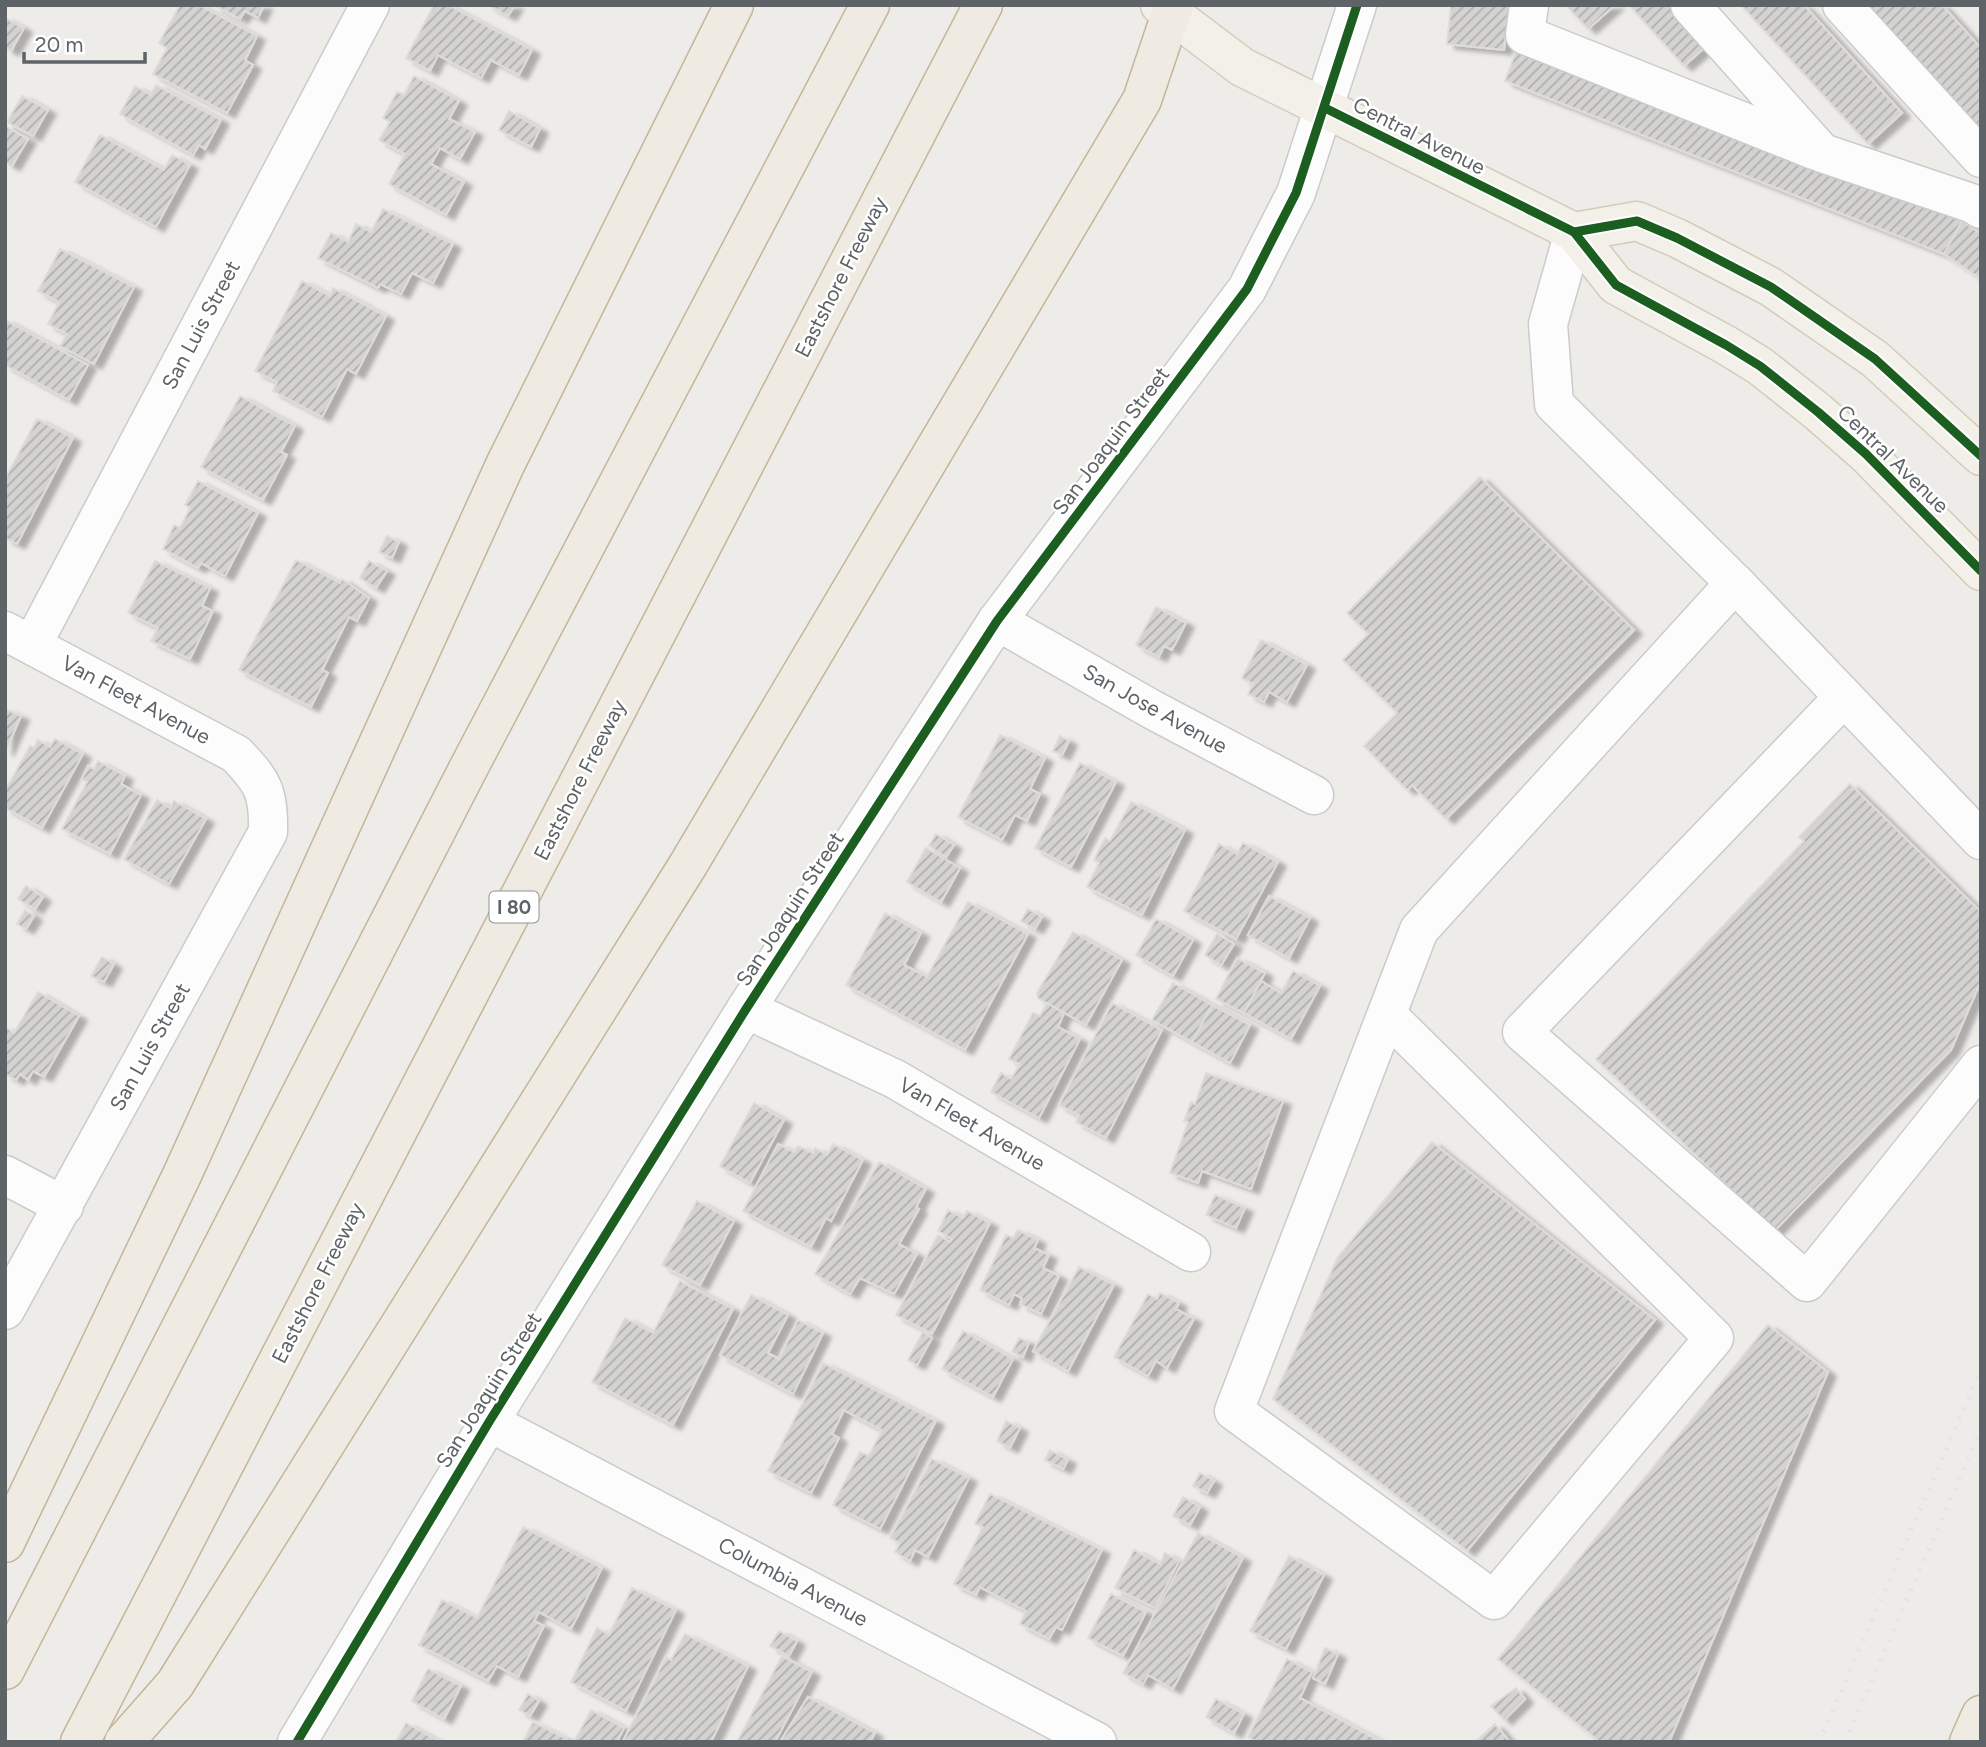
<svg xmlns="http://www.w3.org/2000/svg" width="1986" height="1747" viewBox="0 0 1986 1747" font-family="Figtree,sans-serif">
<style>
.building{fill:url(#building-hatch);stroke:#dddcd8;stroke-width:2;filter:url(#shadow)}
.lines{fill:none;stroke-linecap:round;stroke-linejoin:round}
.minor-casing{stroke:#cacbcb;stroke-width:41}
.major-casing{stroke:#d4cbb9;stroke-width:41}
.highway-casing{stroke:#c5b497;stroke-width:41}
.minor{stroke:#fcfcfc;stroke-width:38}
.major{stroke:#f3f0e9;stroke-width:38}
.highway{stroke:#efebe3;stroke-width:38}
.rail{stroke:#e3e4e3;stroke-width:5;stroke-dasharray:2 9;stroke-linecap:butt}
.cycleway-casing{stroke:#fff;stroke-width:13}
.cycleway{stroke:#1b5e20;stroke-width:9}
.labels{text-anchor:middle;stroke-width:5;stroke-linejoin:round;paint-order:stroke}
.shield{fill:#fff;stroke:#8e9295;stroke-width:2}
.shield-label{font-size:19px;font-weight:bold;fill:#5e6367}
.street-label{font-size:21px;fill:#5e6367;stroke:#fff}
</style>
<defs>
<pattern id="building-hatch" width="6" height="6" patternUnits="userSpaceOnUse" patternTransform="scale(1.75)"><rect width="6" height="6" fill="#d4d3d2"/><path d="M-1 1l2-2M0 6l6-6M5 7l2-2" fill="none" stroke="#afafae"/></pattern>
<filter id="shadow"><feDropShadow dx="8" dy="4.5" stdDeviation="2" flood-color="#0004"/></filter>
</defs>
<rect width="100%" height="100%" fill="#eeece9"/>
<g class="building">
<path d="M180,5H199L257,36L245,60L253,65L227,113L153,74L167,48L159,43Z"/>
<path d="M214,5H264L258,18L245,11L240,19Z"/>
<path d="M434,5H448L532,50L519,75L491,60L481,78L438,55L430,71L406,58Z"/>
<path d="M489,5H515L508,16Z"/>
<path d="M1451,5H1509L1504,50L1447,44Z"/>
<path d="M1566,5H1615L1588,29Z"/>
<path d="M1629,5H1680L1712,41L1684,66Z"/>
<path d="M1741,5H1804L1902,113L1868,144Z"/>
<path d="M1864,5H1942L1981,48V134Z"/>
<path d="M5,18L24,28L11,51L5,48Z"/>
<path d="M1518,46L1962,221L1944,254L1505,81Z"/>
<path d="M414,76L459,101L449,119L475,132L460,159L440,148L431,164L464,182L446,215L389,184L405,154L379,140L390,122L383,118L397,92L404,95Z"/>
<path d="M156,85L221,120L205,149L199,145L193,155L120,114L135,86L151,95Z"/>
<path d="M22,96L48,110L33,136L7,122Z"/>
<path d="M509,111L540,129L531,147L499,130Z"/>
<path d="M5,126L28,139L12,166L5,162Z"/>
<path d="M100,135L164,170L172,155L190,165L156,227L75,182Z"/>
<path d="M383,209L453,244L433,283L412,273L401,294L380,284L378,288L318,258L331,233L348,242L356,224L371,232Z"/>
<path d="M1962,221L1981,234V279L1944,254Z"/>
<path d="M60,249L134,287L94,364L60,346L67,334L48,324L59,302L38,291Z"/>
<path d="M302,281L330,296L333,288L386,316L356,374L347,369L322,417L273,391L277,382L255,371Z"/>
<path d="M5,320L88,365L69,400L5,365Z"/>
<path d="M240,396L295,426L281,452L287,455L263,500L201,467Z"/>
<path d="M37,419L73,438L17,544L5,538V479Z"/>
<path d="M1480,477L1634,630L1446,819L1412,785L1407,790L1364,746L1397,713L1343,660L1368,634L1347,613Z"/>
<path d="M198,481L258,513L225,576L201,563L198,568L163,549L174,525L180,528L190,508L185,505Z"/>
<path d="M387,536L399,542L392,558L379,552Z"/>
<path d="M296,560L340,583L342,579L369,598L357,621L349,617L322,670L328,673L311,707L239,670Z"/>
<path d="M155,561L210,588L202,606L213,611L190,659L151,641L158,628L128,613Z"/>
<path d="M369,561L387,571L376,588L360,578Z"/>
<path d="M1156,607L1186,623L1172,650L1164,646L1159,657L1136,645Z"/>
<path d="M1261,640L1307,665L1287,702L1269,692L1264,702L1248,694L1253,684L1242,678Z"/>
<path d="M5,709L21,716L5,752Z"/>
<path d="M1000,735L1045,758L1030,789L1040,794L1027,821L1015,815L1002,840L958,817Z"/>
<path d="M1060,736L1069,741L1062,755L1053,751Z"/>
<path d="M55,739L83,754L42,828L5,808V791L30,746L34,748L38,740L50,747Z"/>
<path d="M98,761L125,776L121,784L141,795L110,854L62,829L87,782L82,779L88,766L94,769Z"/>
<path d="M1080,763L1116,782L1071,867L1035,848Z"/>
<path d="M1850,784L1981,912V981L1951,1050L1774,1231L1596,1059L1804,841L1799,837Z"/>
<path d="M157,800L170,808L174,801L206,819L169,884L124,859Z"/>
<path d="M1131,802L1185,830L1142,915L1087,887L1099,863L1094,860L1105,838L1110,841Z"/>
<path d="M936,834L954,845L946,857L929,846Z"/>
<path d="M1243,843L1278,862L1236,939L1184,911L1219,844L1237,854Z"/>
<path d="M926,848L960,868L941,902L907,882Z"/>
<path d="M26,886L43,897L35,909L18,899Z"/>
<path d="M1269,896L1310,918L1289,958L1248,935Z"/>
<path d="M968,902L1028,934L965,1050L846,985L885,913L921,933L904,965L927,977Z"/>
<path d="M1028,909L1042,917L1035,929L1021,921Z"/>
<path d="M25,910L34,916L26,929L17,924Z"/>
<path d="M1156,919L1193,940L1173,976L1136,955Z"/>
<path d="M1073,932L1122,960L1086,1025L1038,998L1037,993Z"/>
<path d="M1217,934L1234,944L1221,965L1205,955Z"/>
<path d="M102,957L114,964L104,982L91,976Z"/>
<path d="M1237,958L1265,973L1244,1013L1216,999Z"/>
<path d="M1293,971L1320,986L1291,1039L1244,1013L1261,981L1281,993Z"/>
<path d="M1173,983L1212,1005L1192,1042L1152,1020Z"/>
<path d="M38,992L79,1016L44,1077L33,1071L28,1080L20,1074L16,1080L5,1074V1027L14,1033Z"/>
<path d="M1047,1003L1064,1013L1058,1027L1080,1039L1039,1118L991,1092L1001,1073L1011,1079L1020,1064L1009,1059L1033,1013L1040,1016Z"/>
<path d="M1112,1003L1162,1030L1106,1138L1076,1122L1079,1115L1059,1105Z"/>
<path d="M1212,1005L1250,1025L1230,1063L1192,1042Z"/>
<path d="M1206,1073L1283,1101L1251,1189L1202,1171L1198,1183L1170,1173L1188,1122L1184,1121L1191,1102L1195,1104Z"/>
<path d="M754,1103L784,1120L750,1183L720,1166Z"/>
<path d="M1432,1142L1655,1320L1467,1551L1273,1399L1338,1257Z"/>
<path d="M778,1144L794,1152L798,1146L813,1153L815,1148L827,1155L833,1144L863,1160L831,1221L826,1218L811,1247L743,1211Z"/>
<path d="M879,1162L926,1189L916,1207L919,1209L899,1244L917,1254L894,1294L860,1278L850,1294L815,1274Z"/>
<path d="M1215,1195L1245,1208L1236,1228L1206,1215Z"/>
<path d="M697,1201L734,1221L700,1285L662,1265Z"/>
<path d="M948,1210L963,1218L967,1211L990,1223L932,1334L896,1315L938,1235L950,1242L952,1239L938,1231Z"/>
<path d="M1018,1230L1038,1240L1034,1248L1049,1255L1043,1268L1059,1276L1041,1314L1020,1304L1022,1298L1014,1294L1009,1305L980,1290L1006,1235L1013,1238Z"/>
<path d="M1079,1267L1114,1285L1068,1371L1033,1351Z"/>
<path d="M680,1281L733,1309L673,1425L592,1382L625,1318L653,1333Z"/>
<path d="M1160,1293L1179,1303L1176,1309L1194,1319L1167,1368L1156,1361L1148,1376L1114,1357L1148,1294L1157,1299Z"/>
<path d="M751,1295L788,1315L768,1353L779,1359L798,1320L823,1333L793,1394L720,1355Z"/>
<path d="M1768,1325L1828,1372L1669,1742H1600L1498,1659Z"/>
<path d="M963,1331L1013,1359L993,1397L942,1369Z"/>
<path d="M923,1332L932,1338L917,1365L908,1360Z"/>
<path d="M1019,1338L1029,1342L1023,1357L1012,1352Z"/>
<path d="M823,1363L936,1421L880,1529L833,1505L860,1452L869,1456L882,1430L844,1410L832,1434L839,1438L811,1493L768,1471Z"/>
<path d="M1006,1421L1020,1428L1010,1448L997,1441Z"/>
<path d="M1050,1450L1068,1460L1063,1469L1045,1460Z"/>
<path d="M932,1459L969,1478L928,1557L915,1550L910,1561L895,1552L900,1543L890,1538Z"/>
<path d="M1200,1473L1214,1481L1207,1493L1193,1486Z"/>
<path d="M990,1494L1102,1550L1062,1630L1056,1627L1049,1639L1020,1624L1026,1611L980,1587L976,1595L954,1584L983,1527L975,1524Z"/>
<path d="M1183,1497L1200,1507L1190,1525L1173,1516Z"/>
<path d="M523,1527L602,1568L571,1629L539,1612L534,1621L544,1626L518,1677L497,1666L488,1681L419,1645L442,1600L477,1618Z"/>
<path d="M1198,1533L1243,1558L1173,1689L1148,1675L1143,1684L1123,1673Z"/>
<path d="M1134,1550L1160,1564L1165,1553L1179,1561L1155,1608L1115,1588Z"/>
<path d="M1289,1556L1324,1575L1286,1649L1250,1631Z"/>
<path d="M632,1588L676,1610L626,1711L571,1682L597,1628L609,1635Z"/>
<path d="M1111,1594L1146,1612L1123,1656L1088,1638Z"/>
<path d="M779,1631L797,1641L789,1656L770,1646Z"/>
<path d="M685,1634L748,1666L711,1742L623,1741L666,1657L671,1660Z"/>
<path d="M1325,1648L1338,1654L1325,1684L1313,1678Z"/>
<path d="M782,1656L812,1672L775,1742H737Z"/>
<path d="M1287,1659L1312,1672L1300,1698L1382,1742H1257L1248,1737Z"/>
<path d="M428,1669L461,1686L444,1719L412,1701Z"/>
<path d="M1516,1688L1525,1699L1504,1720L1491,1706Z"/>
<path d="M528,1694L539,1701L530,1716L519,1710Z"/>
<path d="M808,1697L875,1733L870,1742H780Z"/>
<path d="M1216,1699L1244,1714L1234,1733L1206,1717Z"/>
<path d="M591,1710L624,1728L617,1742H574Z"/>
<path d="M533,1722L567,1739L565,1742H523Z"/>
<path d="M406,1723L440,1742H396Z"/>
<path d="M1495,1724L1510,1742H1475Z"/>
</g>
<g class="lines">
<g class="minor-casing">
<g id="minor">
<path d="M1529,5L1525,35L1814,150"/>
<path d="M1690,5L1822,153L1971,203L1981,209"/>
<path d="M1842,5L1981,158"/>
<path d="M1574,232L1548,324L1554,404L1735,583L1981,840"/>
<path d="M997,621L1153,710L1314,795"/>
<path d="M5,631L236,754C263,782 269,792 268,832L5,1310"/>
<path d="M32,645L370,5"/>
<path d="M1844,697L1522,1032L1807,1282L1981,1065"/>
<path d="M746,1009L895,1079L1191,1252"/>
<path d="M1387,1015L1714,1338L1494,1600L1234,1411L1419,930L1735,583"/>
<path d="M5,1175L64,1206"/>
<path d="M489,1422L1097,1742"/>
<path d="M297,1742L489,1422L746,1009L997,621L1247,289L1296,193L1357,5"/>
</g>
</g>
<g class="major-casing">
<g id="major">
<path d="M1160,5L1242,67L1574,232L1616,285L1726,345L1760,366L1818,412L1866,454L1981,571"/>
<path d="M1574,232L1637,221L1677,238L1771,287L1875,359L1981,456"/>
</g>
</g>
<g class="highway-casing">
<g id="highway">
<path d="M5,1543L182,1175L505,465L734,5"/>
<path d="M5,1670L469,767L870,5"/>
<path d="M80,1742L983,5"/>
<path d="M124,1742L175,1684L688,865L1142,100L1174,5"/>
<path d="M1969,1742L1981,1715"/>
</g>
</g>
<use href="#minor" class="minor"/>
<use href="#major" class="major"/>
<use href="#highway" class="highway"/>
<g class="rail">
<path d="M1819,1742L1981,1369"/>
<path d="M1845,1742L1981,1429"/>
</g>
<g class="cycleway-casing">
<g id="cycleway">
<path d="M1325,108L1574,232L1616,285L1726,345L1760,366L1818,412L1866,454L1981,571"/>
<path d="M1574,232L1637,221L1677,238L1771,287L1875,359L1981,456"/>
<path d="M297,1742L489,1422L746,1009L997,621L1247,289L1296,193L1357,5"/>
</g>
</g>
<use href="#cycleway" class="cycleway"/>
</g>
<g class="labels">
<rect class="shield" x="489.5" y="891.5" width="49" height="31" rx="5"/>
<g class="shield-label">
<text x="514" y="914">I 80</text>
</g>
<g class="street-label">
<text transform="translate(1419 136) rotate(27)" y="7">Central Avenue</text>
<text transform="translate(841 277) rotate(-63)" y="7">Eastshore Freeway</text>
<text transform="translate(201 325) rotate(-62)" y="7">San Luis Street</text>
<text transform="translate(1111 441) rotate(-53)" y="7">San Joaquin Street</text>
<text transform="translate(1893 459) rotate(44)" y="7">Central Avenue</text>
<text transform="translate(136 700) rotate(28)" y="7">Van Fleet Avenue</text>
<text transform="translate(1155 709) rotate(29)" y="7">San Jose Avenue</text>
<text transform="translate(580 780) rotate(-63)" y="7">Eastshore Freeway</text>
<text transform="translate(790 909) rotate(-57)" y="7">San Joaquin Street</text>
<text transform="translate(150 1047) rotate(-61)" y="7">San Luis Street</text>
<text transform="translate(972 1124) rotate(30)" y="7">Van Fleet Avenue</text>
<text transform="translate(318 1283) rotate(-63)" y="7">Eastshore Freeway</text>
<text transform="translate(489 1390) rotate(-58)" y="7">San Joaquin Street</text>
<text transform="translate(793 1582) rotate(28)" y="7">Columbia Avenue</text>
</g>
</g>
<rect width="1986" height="1747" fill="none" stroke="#5e6367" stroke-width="14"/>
<path d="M24 52v10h121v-10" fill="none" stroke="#5e6367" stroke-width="3.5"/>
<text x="35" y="52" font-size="21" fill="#5e6367" stroke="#ffffff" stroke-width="5" paint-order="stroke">20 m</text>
</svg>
